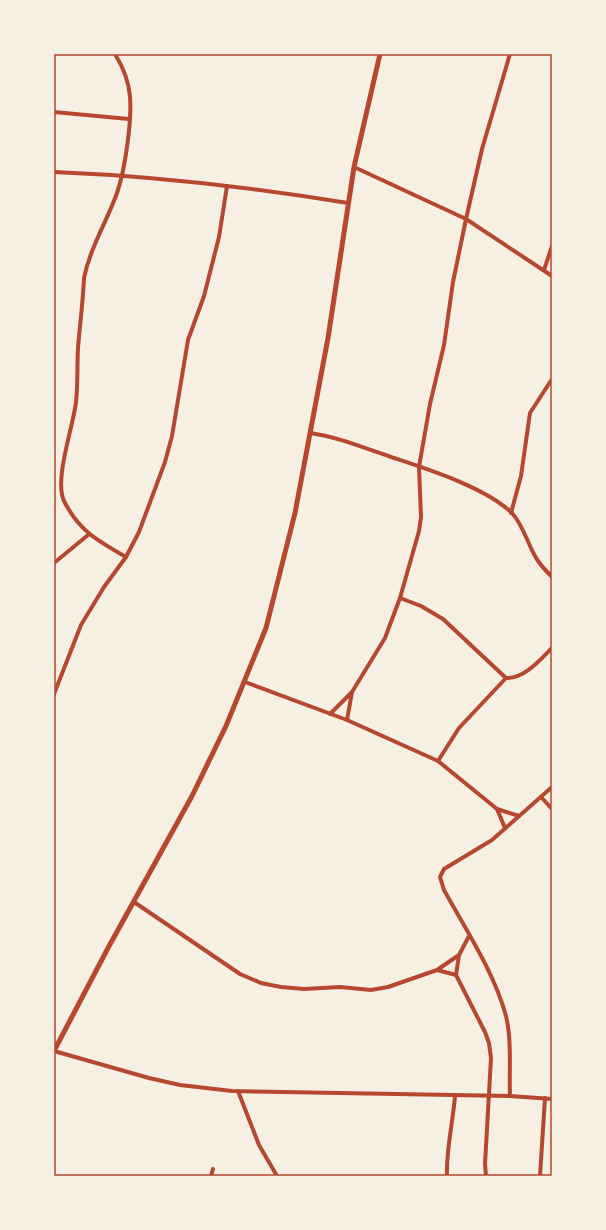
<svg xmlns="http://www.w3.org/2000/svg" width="606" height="1230" viewBox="0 0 606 1230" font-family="Quicksand,sans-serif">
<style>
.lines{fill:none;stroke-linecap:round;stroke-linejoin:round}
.minor{stroke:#b5482f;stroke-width:4}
.tertiary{stroke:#b5482f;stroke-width:5}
.neatline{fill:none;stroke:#b5482f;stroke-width:1.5}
</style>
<rect width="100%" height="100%" fill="#f6efe4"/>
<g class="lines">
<g class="minor">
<path d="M115,54C123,67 129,82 130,97C132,121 125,170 117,193C107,221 90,248 84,278C83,301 80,324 78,348C77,366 78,384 76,402C73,428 54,479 64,501C79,531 98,541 126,557"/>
<path d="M54,112L129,119"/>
<path d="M354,167L466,219L552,276"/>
<path d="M54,172C152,176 251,187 348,203"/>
<path d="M544,270L552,246"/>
<path d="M310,433C338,437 364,448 391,457C427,469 485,487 512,513C523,525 527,542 535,556C539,564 546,571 552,577"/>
<path d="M511,513L521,476L530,413L552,379"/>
<path d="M54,563L88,535"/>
<path d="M400,598L421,606L443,619L506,678C524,679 540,660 552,648"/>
<path d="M245,682L347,720L438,761L497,809L519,816"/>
<path d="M54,694L81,625L104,587L126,557L139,532L165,462L172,436L188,340L204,296L219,237L227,186"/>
<path d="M330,714L352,692L385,638L400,598L419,531L421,517L419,467L430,404L444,345L453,282L466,219L482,149L510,54"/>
<path d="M347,720L352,692"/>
<path d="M438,761L459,728L506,678"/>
<path d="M541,797L552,809"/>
<path d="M497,809L505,828"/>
<path d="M134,902L240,974L261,983L281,987L304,989L340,987L371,990L388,987L437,970L459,955"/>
<path d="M469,936L459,955L456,975L485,1032L489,1043L491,1058L485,1164L486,1176"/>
<path d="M437,970L456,975"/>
<path d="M54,1051L149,1078L180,1085L232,1091L510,1096L552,1099"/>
<path d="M238,1091L259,1145L277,1176"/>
<path d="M510,1096C509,1070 512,1041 506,1016C494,972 466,930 444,890L440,877L444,869L492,840L552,787"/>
<path d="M211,1176L213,1169"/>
<path d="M447,1176C446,1150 453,1122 455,1096"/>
<path d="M540,1176L545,1098"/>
</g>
<path class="tertiary" d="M54,1051L108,948L192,796L226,726L266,628L295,513L328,338L354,167L380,54"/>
</g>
<rect width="606" height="1230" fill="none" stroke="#f6efe4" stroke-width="110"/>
<rect x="55" y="55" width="496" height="1120" class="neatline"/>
</svg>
